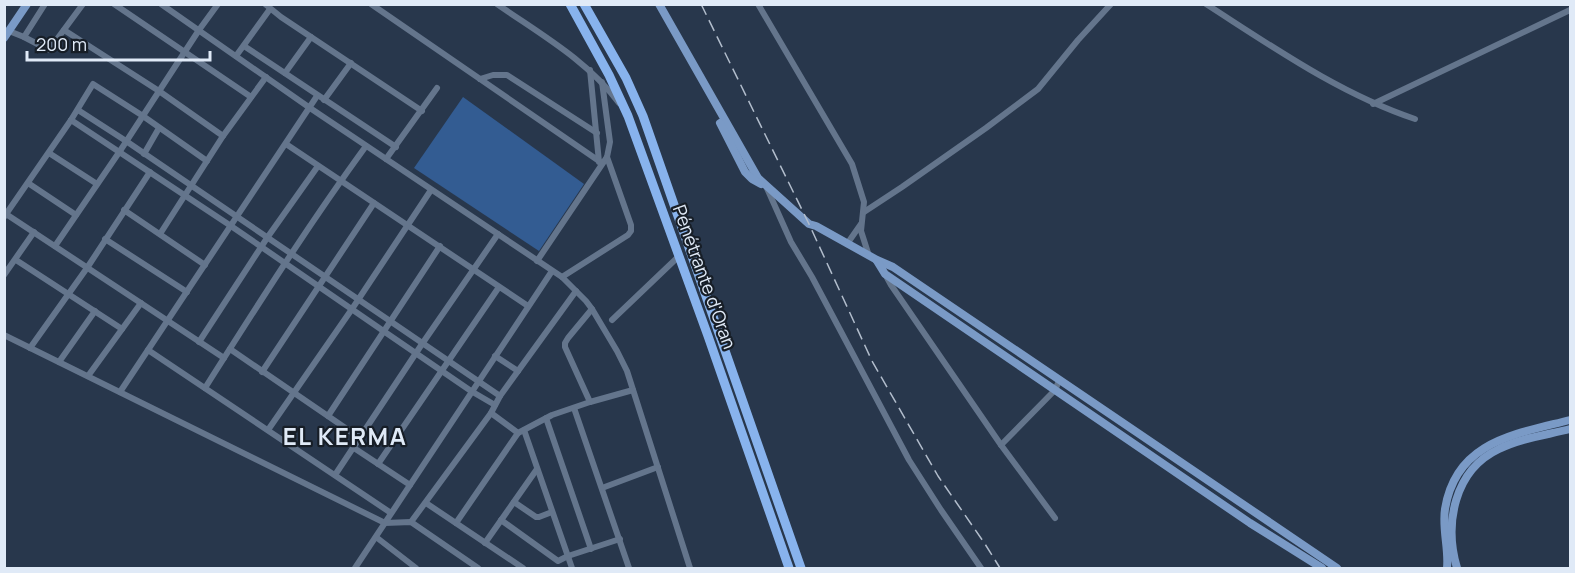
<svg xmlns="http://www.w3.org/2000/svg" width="1575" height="573" viewBox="0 0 1575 573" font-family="Manrope,sans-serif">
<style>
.green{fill:#335c92}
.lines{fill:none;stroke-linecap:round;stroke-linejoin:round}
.minor{stroke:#64758c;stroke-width:6}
.major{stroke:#7a9ac6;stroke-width:8}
.highway{stroke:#88b3ed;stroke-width:9}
.rail{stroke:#b2bdcc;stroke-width:1.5;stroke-dasharray:12 6;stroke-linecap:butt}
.labels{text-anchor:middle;stroke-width:4.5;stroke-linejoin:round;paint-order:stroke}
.street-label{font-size:18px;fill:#e0eaf7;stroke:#171e27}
.district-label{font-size:24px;font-weight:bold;letter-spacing:1.5px;fill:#e0eaf7;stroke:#171e27}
</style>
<rect width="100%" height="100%" fill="#28374c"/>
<path class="green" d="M463,97L584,184L539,251L414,168Z"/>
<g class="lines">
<g class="minor">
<path d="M114,4L251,97"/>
<path d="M161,4L310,108L562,277L586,301L592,309L617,351L627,371L690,568"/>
<path d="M265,4L281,17L422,111"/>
<path d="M371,4L599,161"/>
<path d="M497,4C540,34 587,60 619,103"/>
<path d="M758,4L852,164L864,202L861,231L869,256"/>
<path d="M1206,4C1273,47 1340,94 1415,119"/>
<path d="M64,30L159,91L223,136"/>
<path d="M9,31L24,37L49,50L83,4"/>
<path d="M24,37L45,4"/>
<path d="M244,46L396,147"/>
<path d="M236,56L270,9"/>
<path d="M590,70L599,162"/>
<path d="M285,73L311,37"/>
<path d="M480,79L493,75H507L597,133"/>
<path d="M324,100L351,63"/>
<path d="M1373,104L1570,10"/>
<path d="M78,110L126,141L500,396"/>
<path d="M71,120L231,226L382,330L471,391L495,405"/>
<path d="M286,144L528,306"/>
<path d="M49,153L97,184"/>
<path d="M144,154L159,128"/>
<path d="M386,159L437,88"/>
<path d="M28,183L76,215"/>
<path d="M766,186L791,242L812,277L909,460L941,510L981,568"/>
<path d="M124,210L205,265"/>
<path d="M864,212L902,187L986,128L1038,89L1078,40L1111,4"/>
<path d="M6,214L224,358"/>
<path d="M4,217L71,120L93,84L143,116L207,161"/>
<path d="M160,234L223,136L266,77"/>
<path d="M105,239L187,292"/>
<path d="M847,244L861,224"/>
<path d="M55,246L120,151L199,30L218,4"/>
<path d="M16,260L122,329"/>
<path d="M537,261L607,157L610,142L602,82"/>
<path d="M885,274L891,285L1001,445L1055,518"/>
<path d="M4,275L34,232"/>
<path d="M562,277L628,235L631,231V225L607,157"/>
<path d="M612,320L679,256"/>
<path d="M4,335L385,523L411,522L478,568"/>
<path d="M199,342L267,238L318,166"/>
<path d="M30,348L87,268L150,172"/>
<path d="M230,349L360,438"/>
<path d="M148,350L391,513"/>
<path d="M495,356L518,371"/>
<path d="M59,362L95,311"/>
<path d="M262,372L374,203"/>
<path d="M88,376L141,303"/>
<path d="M205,388C257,306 309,224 366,146"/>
<path d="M120,392L317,96"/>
<path d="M590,402L565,347V343L568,338L592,309"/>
<path d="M574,408L629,568"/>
<path d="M491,413L518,433L552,415L590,402L633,390"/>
<path d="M328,416L440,246"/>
<path d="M546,418L591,549"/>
<path d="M268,430L352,309L431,190"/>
<path d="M524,430L572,568"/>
<path d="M1001,445L1055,390L1059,381"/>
<path d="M354,448L410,485"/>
<path d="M378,464L499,287"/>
<path d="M335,475L422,344L498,234"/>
<path d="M602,488L658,467"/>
<path d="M514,502L536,517H539L552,512"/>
<path d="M426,503L523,568"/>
<path d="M501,520L558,561L568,556L620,539"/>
<path d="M411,522L491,413L500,396L576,291"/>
<path d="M456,523L518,433"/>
<path d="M376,537L416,568"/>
<path d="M485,543L537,469"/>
<path d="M355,568L552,271"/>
</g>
<g class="major">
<path d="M659,4L758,178L809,224L816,226L877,260L893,267L1337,568"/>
<path d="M4,38L27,4"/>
<path d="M720,123L745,172L752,179L761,184"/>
<path d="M877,261L885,274L1250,523L1322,568"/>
<path d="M1447,568C1449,549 1442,529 1445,509C1456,441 1516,434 1570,420"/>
<path d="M1457,568C1444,524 1454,470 1499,449C1521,438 1547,435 1570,429"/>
</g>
<g class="highway">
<path d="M570,4L609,75L628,116L708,336L789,568"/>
<path d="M584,4L626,78L643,116L801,568"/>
</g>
<path class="rail" d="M701,4L809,224L872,361L938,476L985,544L1000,568"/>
</g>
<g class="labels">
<g class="street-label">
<text transform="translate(704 277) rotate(70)" y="6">Pénétrante d'Oran</text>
</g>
<g class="district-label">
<text x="345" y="445">EL KERMA</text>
</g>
</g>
<rect width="1575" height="573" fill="none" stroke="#e0eaf7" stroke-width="12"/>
<path d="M27 51v9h183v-9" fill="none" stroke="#e0eaf7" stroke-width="3"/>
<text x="36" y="51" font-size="18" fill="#e0eaf7" stroke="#171e27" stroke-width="4.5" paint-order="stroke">200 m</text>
</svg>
